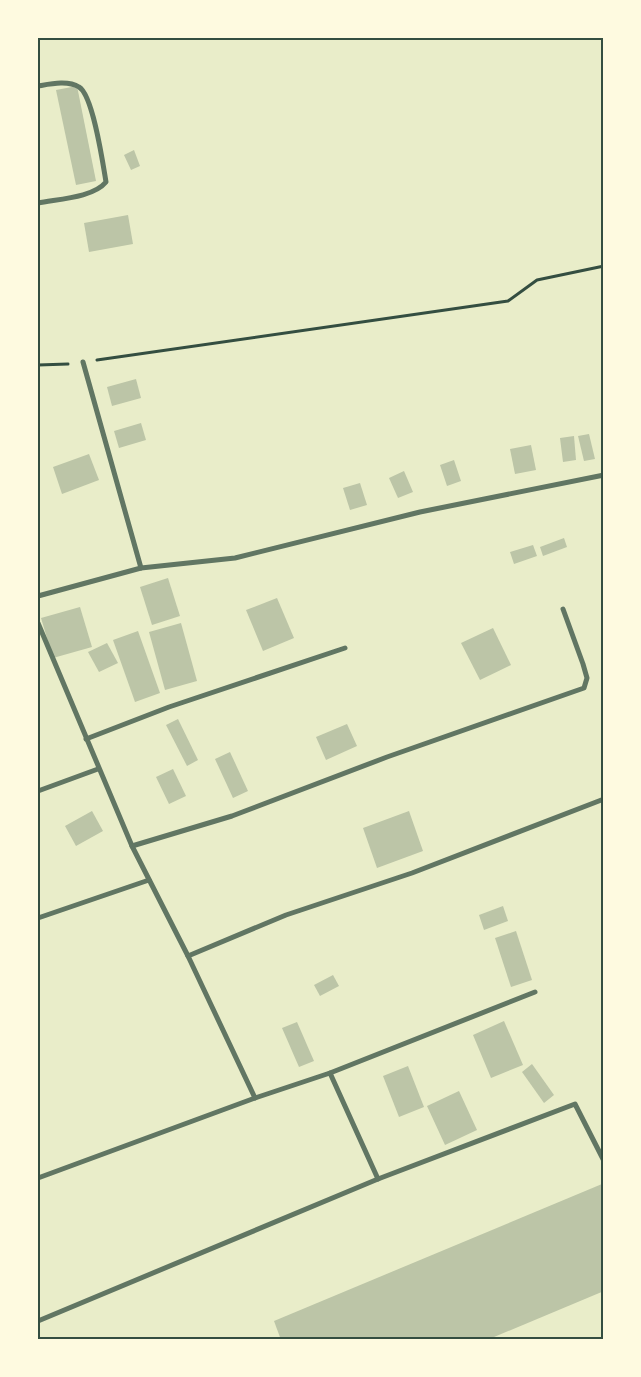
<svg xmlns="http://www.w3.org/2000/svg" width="641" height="1377" viewBox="0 0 641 1377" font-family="Helvetica,sans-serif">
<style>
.building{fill:#bcc5a7}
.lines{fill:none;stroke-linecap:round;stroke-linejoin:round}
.path{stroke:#344e41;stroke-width:3}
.minor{stroke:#617663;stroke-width:5}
.neatline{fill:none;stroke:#344e41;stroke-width:2}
</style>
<rect width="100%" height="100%" fill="#e9edc9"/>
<g class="building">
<path d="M77,86L96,181L76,185L56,90Z"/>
<path d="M134,150L140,166L131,170L124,155Z"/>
<path d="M128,215L133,244L89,252L84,223Z"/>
<path d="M136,379L141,398L112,406L107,387Z"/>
<path d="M141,423L146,440L119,448L114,431Z"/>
<path d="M589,434L595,459L584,461L578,436Z"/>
<path d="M574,436L576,460L563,462L560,438Z"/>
<path d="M531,445L536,470L515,474L510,449Z"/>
<path d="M89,454L99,480L62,494L53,467Z"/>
<path d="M454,460L461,481L447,486L440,465Z"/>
<path d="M404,471L413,492L398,498L389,478Z"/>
<path d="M360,483L367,505L350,510L343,488Z"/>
<path d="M564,538L567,547L543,556L540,547Z"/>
<path d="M533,545L537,556L514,564L510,552Z"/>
<path d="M168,578L180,616L152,625L140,587Z"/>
<path d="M277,598L294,638L263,651L246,610Z"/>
<path d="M80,607L92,647L53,658L41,618Z"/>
<path d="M181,623L197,681L165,690L149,632Z"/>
<path d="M493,628L511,665L480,680L461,643Z"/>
<path d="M138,631L160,693L135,702L113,640Z"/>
<path d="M107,643L118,663L99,672L88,652Z"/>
<path d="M178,719L198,760L187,766L166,725Z"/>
<path d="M347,724L357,746L326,760L316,737Z"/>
<path d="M230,752L248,791L233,798L215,759Z"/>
<path d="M173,769L186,796L169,804L156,777Z"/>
<path d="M92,811L103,831L76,846L65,826Z"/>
<path d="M409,811L423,851L377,868L363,828Z"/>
<path d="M503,906L508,921L484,930L479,915Z"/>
<path d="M516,931L532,980L511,987L495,938Z"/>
<path d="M333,975L339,986L320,996L314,985Z"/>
<path d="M504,1021L523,1065L491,1078L473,1035Z"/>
<path d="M297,1022L314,1061L299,1067L282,1028Z"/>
<path d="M532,1064L554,1095L544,1103L522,1072Z"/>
<path d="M408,1066L424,1107L399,1117L383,1076Z"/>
<path d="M459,1091L477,1130L445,1145L427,1106Z"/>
<path d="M602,1184L604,1189V1291L487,1340H281L274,1321Z"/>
</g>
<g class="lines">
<g class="path">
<path d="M97,360L508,301L537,280L604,266"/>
<path d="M38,365L68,364"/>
</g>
<g class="minor">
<path d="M38,86C50,84 68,80 79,87C93,95 103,164 106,182C93,198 57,199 38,203"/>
<path d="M83,362L141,568"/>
<path d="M38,596L141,568L235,558L420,512L604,475"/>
<path d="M38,623L132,846L188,956L255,1098"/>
<path d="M86,739L169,707L345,648"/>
<path d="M38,791L98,769"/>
<path d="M132,846L232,816L387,757L584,688L587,678L583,664L563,609"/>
<path d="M38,918L149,880"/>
<path d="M188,956L286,915L412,873L604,799"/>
<path d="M330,1073L378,1179"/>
<path d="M38,1178L255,1098L330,1073L535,992"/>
<path d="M38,1321L378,1179L575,1104L604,1161"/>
</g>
</g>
<rect width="641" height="1377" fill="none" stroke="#fefae0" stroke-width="78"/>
<rect x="39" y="39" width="563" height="1299" class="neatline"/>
</svg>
